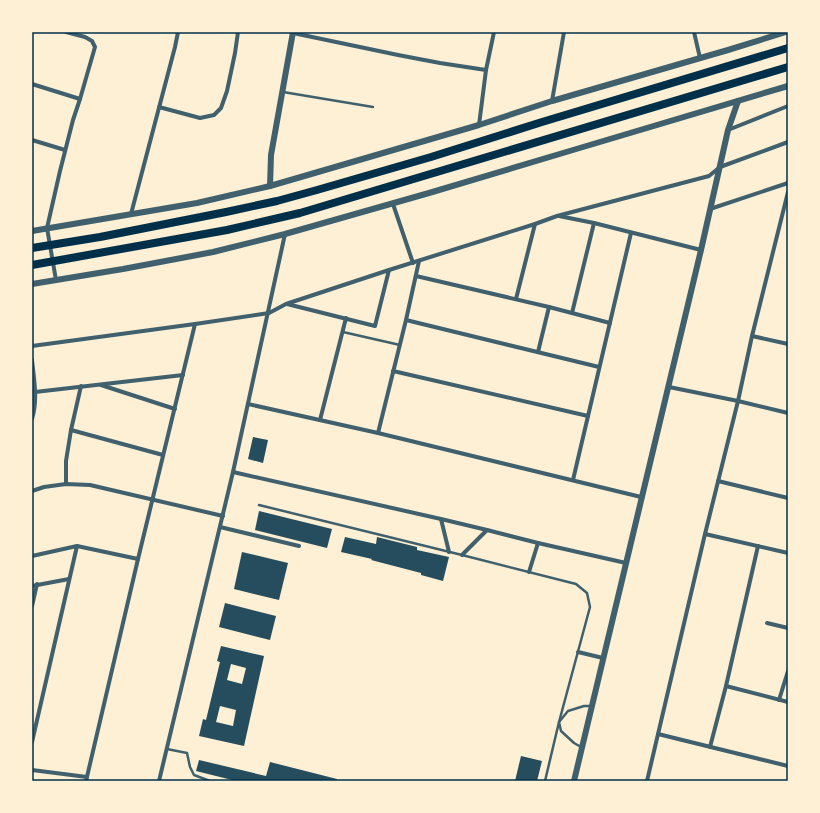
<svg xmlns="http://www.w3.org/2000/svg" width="820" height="813" viewBox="0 0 820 813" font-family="'Space Grotesk',sans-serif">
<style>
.building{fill:#264d5e;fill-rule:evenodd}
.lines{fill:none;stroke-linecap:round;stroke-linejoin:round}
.service{stroke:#3f606c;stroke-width:2.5}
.minor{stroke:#3f606c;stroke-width:4}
.tertiary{stroke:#3f606c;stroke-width:6}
.trunk{stroke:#003049;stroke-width:8}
.neatline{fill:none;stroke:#003049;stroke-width:1.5}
</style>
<rect width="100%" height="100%" fill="#fdf0d5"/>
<g class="building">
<path d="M253,437L268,440L263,463L248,459Z"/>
<path d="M259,511L332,529L327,548L255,530Z"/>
<path d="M345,537L376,544L377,537L417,547V550L449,557L443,581L421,575V573L371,560L372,559L341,552Z"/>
<path d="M242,552L288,563L279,600L234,589Z"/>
<path d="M225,603L276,616L270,640L219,627Z"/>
<path d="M221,646L264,656L244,746L199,736L203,719L206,720L220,662L217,661ZM231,664L246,668L242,684L227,680ZM220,706L236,710L233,726L216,722Z"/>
<path d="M521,756L542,761L537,781H515Z"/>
<path d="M199,760L266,776L270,762L337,779V781H236L196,771Z"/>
</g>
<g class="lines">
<g class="service">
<path d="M283,92L373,107"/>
<path d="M343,332L400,345"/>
<path d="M259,505L462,555L576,584L587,593L590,607L559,722L545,781"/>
<path d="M581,747L574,743L561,731L559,722L568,711L584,706H591"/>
<path d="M167,749L187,753L190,767L194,775L210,781"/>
</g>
<g class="minor">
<path d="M694,32L700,58"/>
<path d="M293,33L398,55L440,63L486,70"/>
<path d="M32,84L80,99"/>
<path d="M552,101L564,32"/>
<path d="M159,107L200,118L214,115L221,108L227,91L235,53L238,32"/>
<path d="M479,125L486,70L494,32"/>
<path d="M728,130L788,106"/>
<path d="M32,140L65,150"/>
<path d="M393,204L413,263"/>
<path d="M710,209L788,183"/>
<path d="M131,214L175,47L178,32"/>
<path d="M559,216L594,223L701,250"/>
<path d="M416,276L549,307L610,323"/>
<path d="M56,280L47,228L60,171L73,120L80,99L95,47L92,41L85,37L66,32"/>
<path d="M516,299L535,224"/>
<path d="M287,304L375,326L389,270"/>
<path d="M572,313L594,223"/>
<path d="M406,320L599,367"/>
<path d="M752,336L788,344"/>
<path d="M32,346L195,324L269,313L286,304L389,270L535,224L557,216L709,176L720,167L788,142"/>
<path d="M538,352L549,307"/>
<path d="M32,360C34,380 38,400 32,419"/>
<path d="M393,371L588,416"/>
<path d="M101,385L175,409"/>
<path d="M669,387L738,401L788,413"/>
<path d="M35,392L183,375"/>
<path d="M248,404L378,433L641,497"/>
<path d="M320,420L346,318"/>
<path d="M71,430L163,455"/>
<path d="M378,433L406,320L419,261"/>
<path d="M233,472L441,519L487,530L538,543L626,563"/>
<path d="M573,480L631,233"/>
<path d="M718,481L788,498"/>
<path d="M66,484V461L71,430L81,386"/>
<path d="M32,491L44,487L66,484L90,485L223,516"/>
<path d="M441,519L449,552"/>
<path d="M220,527L299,546"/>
<path d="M705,534L788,553"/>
<path d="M462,555L487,530"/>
<path d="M32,556L77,546L138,559"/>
<path d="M529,572L538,543"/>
<path d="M32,586L69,579"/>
<path d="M32,606L37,584"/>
<path d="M767,623L788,628"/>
<path d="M578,652L603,658"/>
<path d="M726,686L788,702"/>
<path d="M779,700L788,671"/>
<path d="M658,734L788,766"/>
<path d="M32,742L77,546"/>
<path d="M710,747L726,686L758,546"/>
<path d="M32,770L87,777"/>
<path d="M86,781L138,559L195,324"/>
<path d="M159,781L233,472L285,234"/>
<path d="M647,781L705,534L738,401L752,336L788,192"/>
</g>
<g class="tertiary">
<path d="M270,186L271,155L293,32"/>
<path d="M32,231L197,203L270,186L479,125L552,101L728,50L786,32"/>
<path d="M32,284L123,269L213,252L285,234L429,193L573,150L788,86"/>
<path d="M574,781L701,250L728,130L738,101"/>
</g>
<g class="trunk">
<path d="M32,248L100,237L226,212L277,201L317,190L431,157L542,122L788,48"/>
<path d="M32,265L227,230L300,213L788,67"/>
</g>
</g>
<rect width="820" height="813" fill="none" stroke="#fdf0d5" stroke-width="66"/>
<rect x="33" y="33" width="754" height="747" class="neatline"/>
</svg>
